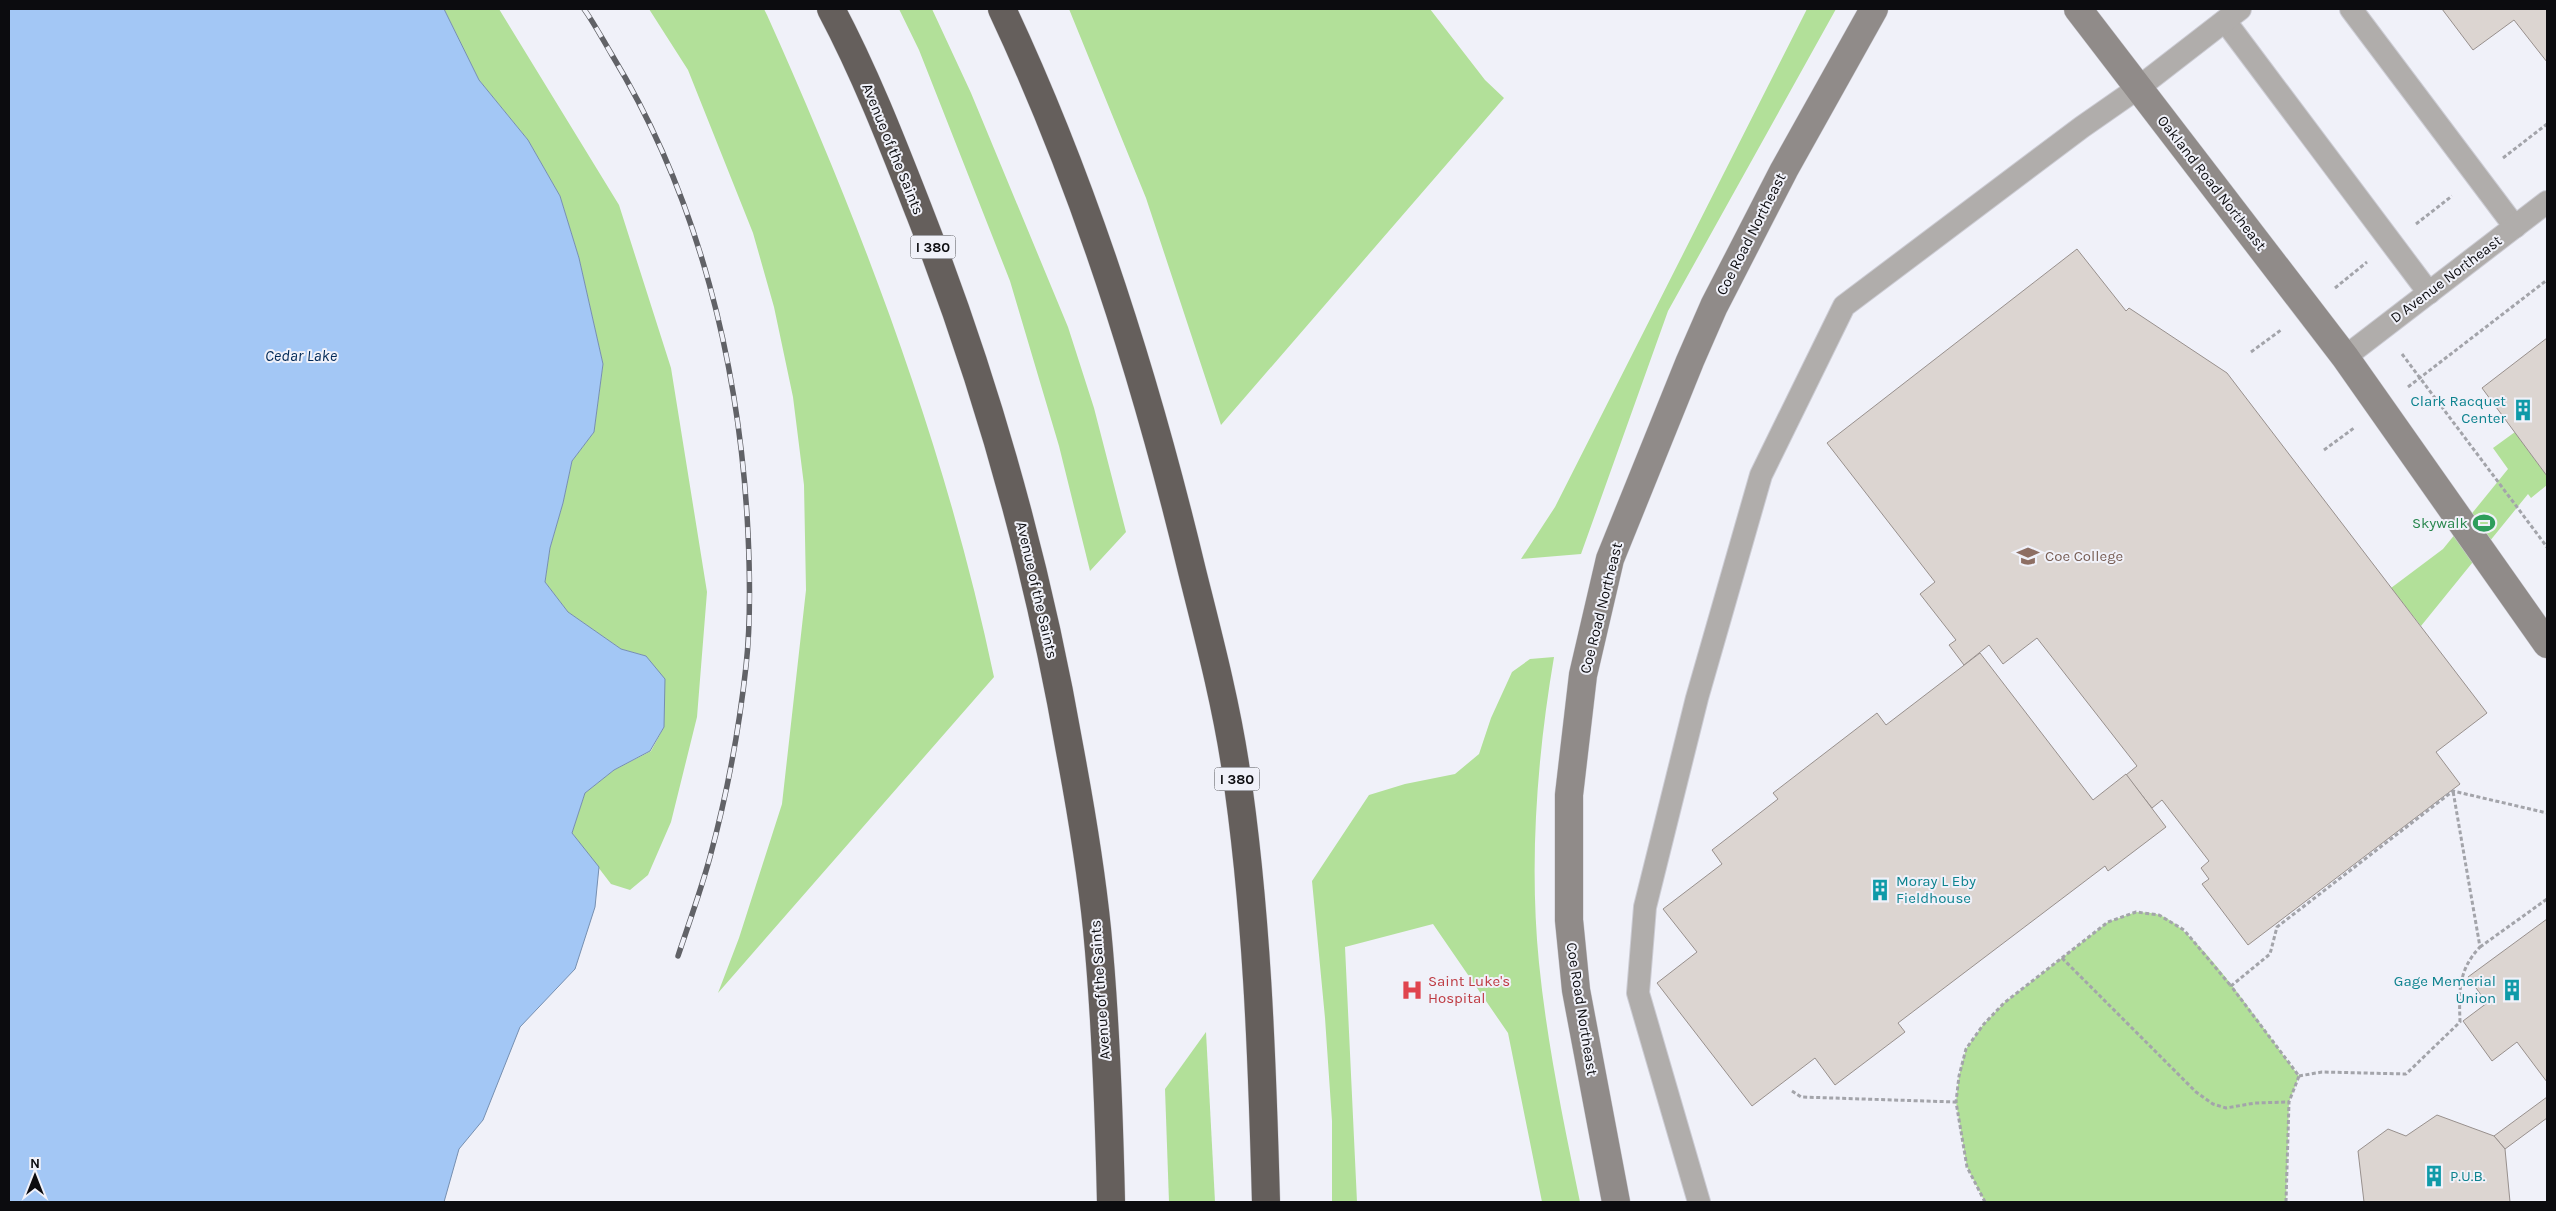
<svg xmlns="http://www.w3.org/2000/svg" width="2556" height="1211" viewBox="0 0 2556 1211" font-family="Karla,sans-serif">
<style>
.green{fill:#b2e099}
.water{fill:#a3c7f5;stroke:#768fb0}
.building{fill:#dcd5d1;stroke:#98908d}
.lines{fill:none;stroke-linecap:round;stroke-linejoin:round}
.lane-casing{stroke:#ccccd4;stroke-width:24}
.secondary-casing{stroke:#ccccd4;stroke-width:29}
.highway-casing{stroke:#ccccd4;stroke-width:29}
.path{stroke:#a3a4aa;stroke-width:3;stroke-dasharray:4 2.5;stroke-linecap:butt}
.lane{stroke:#b0adab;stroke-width:22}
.secondary{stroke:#908b89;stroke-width:28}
.highway{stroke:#655f5c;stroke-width:28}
.rail-casing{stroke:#616267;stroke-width:5.5}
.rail{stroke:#f0f1f9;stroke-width:4;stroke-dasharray:11;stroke-linecap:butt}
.labels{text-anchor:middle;stroke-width:4;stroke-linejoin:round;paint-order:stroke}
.shield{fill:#f0f1f9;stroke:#505155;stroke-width:1}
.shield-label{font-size:14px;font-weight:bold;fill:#0c0c0f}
.street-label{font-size:15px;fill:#0c0c0f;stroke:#f0f1f9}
.culture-label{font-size:15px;fill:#0d838f;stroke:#f0f1f9;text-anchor:end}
.leisure-label{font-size:15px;fill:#27864d;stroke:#f0f1f9;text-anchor:end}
.education-label{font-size:15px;fill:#785e54;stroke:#f0f1f9;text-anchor:start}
.health-label{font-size:15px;fill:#be3a42;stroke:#f0f1f9;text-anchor:start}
.water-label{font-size:16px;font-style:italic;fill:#002957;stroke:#f0f1f9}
</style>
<rect width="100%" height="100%" fill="#f0f1f9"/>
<g class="green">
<path d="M444,9H499L619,205L671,368L707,592L697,717L671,822L648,875L630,890L611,884L572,833L585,793L614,770L651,751L664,727L646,656L621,649L568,612L545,582L550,548L563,503L572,461L594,432L603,364L579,258L560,196L528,140L479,80Z"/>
<path d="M649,9H764L767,15C863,229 946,448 994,677L718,993L739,938L782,804L806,590L804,485L793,397L774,307L753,233L688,70Z"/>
<path d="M899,9H932L971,93L1068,327L1094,408L1126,532L1090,571L1059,446L1010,281L919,50Z"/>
<path d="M1069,9H1430L1485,80L1504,98L1221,425L1146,198Z"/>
<path d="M1807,9H1836L1668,311L1581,554L1521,559L1555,507Z"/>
<path d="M2515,432L2547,476V485L2531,498L2528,494L2421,626L2391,588L2443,549L2508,469L2493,448Z"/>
<path d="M1554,657C1537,757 1529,862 1539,963C1547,1043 1564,1124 1580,1202H1542L1508,1033L1433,924L1345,947L1357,1202H1332V1121L1325,1018L1312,881L1369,795L1405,784L1455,774L1479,754L1491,718L1512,672L1530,659Z"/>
<path d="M2136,912C2143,913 2152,912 2159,915C2199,928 2269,1039 2299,1076L2289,1102L2286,1202H1985L1967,1167L1956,1102L1959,1076L1966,1049L1983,1025L2004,1003L2108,922Z"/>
<path d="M1206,1032L1215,1202H1169L1165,1089Z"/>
</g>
<path class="water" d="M9,9H444L479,80L528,140L560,196L579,258L603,364L594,432L572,461L563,503L550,548L545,582L568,612L621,649L646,656L665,679L664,727L650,751L614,770L585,793L572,833L599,867L595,907L575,969L520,1027L483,1120L459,1149L444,1202H9Z"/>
<g class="building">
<path d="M2442,9H2547V62L2514,20L2473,50Z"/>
<path d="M2077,249L2126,311L2129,308L2227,373L2487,713L2436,752L2460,784L2248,945L2202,884L2209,879L2201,868L2209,861L2162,800L2152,808L2126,775L2137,766L2037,638L2003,664L1989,645L1964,665L1949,645L1956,640L1920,594L1935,582L1827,443Z"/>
<path d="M2547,338V476L2482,388Z"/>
<path d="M1980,653L2093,800L2126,774L2166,827L2108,871L2105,866L1898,1023L1905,1032L1835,1085L1815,1058L1752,1106L1657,983L1697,952L1663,909L1722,864L1712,850L1778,799L1773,793L1877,713L1886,725Z"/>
<path d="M2547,919V1082L2517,1042L2492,1061L2463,1021L2487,1003L2468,977Z"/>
<path d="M2547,1097V1118L2505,1149L2494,1136Z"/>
<path d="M2437,1115L2494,1136L2505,1149L2510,1202H2364L2358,1151L2388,1129L2406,1136Z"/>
</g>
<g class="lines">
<g class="lane-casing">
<g id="lane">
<path d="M2351,9L2515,227"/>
<path d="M2225,21L2429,293"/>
<path d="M2345,357L2547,202"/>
<path d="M1699,1202L1638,993L1645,907L1697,698L1761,475L1844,306L2082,127L2138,88L2240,9"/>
</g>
</g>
<g class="secondary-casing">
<g id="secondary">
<path d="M2078,9L2345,357L2547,644"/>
<path d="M1616,1202L1576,990L1569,920V795L1583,675L1610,559L1690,361L1714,306L1784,170L1874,9"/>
</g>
</g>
<g class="highway-casing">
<g id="highway">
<path d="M831,9C866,75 893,145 920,214C988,388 1038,567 1070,751C1081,810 1091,870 1097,929C1106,1020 1109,1112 1111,1202"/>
<path d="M1002,9C1086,188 1146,379 1192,571C1208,635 1225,699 1235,764C1257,909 1262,1056 1266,1202"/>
</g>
</g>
<g class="path">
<path d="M2503,158L2547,124"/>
<path d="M2416,224L2452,196"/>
<path d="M2335,288L2367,262"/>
<path d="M2251,352L2281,330"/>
<path d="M2402,354L2547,547"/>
<path d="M2408,387L2547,280"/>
<path d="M2324,450L2354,428"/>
<path d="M2480,947L2547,899"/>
<path d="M2062,958L2196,1092L2213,1104L2226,1108L2255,1103L2289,1102"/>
<path d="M2299,1076L2322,1072L2406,1074L2460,1022C2459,992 2458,970 2480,947L2453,791"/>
<path d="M1792,1091L1801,1097L1956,1102"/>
<path d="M1985,1202L1967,1167L1956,1102L1959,1076L1966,1049L1983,1025L2004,1003L2108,922L2136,912L2159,915L2184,930L2231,986"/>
<path d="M2286,1202L2289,1102L2299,1076L2231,986L2270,954L2277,927L2453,791L2547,813"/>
</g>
<use href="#lane" class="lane"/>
<use href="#secondary" class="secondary"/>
<use href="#highway" class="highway"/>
<g class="rail-casing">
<path id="rail" d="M584,9C594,23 603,40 612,55C699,198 740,367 748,533C750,577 751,622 746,666C739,731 727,794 710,857C701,890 689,923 678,956"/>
</g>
<use href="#rail" class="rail"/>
</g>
<defs>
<g id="building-bare" transform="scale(1.725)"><path d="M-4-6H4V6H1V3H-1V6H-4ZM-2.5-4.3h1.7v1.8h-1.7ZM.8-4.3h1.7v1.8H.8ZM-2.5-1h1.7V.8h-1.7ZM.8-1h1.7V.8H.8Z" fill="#0f9aa8" stroke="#f0f1f9" stroke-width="2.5" paint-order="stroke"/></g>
<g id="stadium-bare" transform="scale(1.725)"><path d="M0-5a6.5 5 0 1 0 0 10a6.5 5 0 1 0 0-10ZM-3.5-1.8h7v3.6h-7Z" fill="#2e9e5b" stroke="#f0f1f9" stroke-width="2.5" paint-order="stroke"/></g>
<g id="university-bare" transform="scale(1.725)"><path d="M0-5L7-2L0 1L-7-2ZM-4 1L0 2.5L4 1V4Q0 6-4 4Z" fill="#8d6e63" stroke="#f0f1f9" stroke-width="2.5" paint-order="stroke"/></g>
<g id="hospital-bare" transform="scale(1.725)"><path d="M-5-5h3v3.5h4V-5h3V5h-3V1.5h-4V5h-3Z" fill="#e0444e" stroke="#f0f1f9" stroke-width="2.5" paint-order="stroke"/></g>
</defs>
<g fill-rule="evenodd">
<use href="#building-bare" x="2523" y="410"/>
<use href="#stadium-bare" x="2484" y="523"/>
<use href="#university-bare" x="2028" y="556"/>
<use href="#building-bare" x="1880" y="890"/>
<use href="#hospital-bare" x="1412" y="990"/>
<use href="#building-bare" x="2512" y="990"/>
<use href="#building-bare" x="2434" y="1176"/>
</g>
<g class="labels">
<g class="shield">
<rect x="910.5" y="235.5" width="45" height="23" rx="4"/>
<rect x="1214.5" y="767.5" width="45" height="23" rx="4"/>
</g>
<g class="shield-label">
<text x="933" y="252">I 380</text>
<text x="1237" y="784">I 380</text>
</g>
<g class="street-label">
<text transform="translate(893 149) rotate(68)" y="5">Avenue of the Saints</text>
<text transform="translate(2212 183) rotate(52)" y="5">Oakland Road Northeast</text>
<text transform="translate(1751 234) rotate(-63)" y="5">Coe Road Northeast</text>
<text transform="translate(2446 279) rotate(-37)" y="5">D Avenue Northeast</text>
<text transform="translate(1037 590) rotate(77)" y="5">Avenue of the Saints</text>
<text transform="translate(1601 608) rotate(-76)" y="5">Coe Road Northeast</text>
<text transform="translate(1100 990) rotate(-94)" y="5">Avenue of the Saints</text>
<text transform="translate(1582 1009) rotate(81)" y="5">Coe Road Northeast</text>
</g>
<g class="culture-label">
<text x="2506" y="406">Clark Racquet<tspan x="2506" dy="17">Center</tspan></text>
<text x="1896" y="886" text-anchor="start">Moray L Eby<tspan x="1896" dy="17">Fieldhouse</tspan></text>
<text x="2496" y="986">Gage Memerial<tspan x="2496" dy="17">Union</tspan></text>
<text x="2450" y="1181" text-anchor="start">P.U.B.</text>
</g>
<g class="leisure-label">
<text x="2468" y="528">Skywalk</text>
</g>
<g class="education-label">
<text x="2045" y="561">Coe College</text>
</g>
<g class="health-label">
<text x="1428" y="986">Saint Luke's<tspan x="1428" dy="17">Hospital</tspan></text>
</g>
<g class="water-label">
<text x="301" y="361">Cedar Lake</text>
</g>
</g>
<rect width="2556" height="1211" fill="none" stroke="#0c0c0f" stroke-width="20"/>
<g transform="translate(35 1176)" stroke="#f0f1f9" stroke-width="4" paint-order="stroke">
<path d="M0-4L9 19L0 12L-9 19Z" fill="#0c0c0f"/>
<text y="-8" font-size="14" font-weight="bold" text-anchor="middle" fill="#0c0c0f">N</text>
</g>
</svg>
